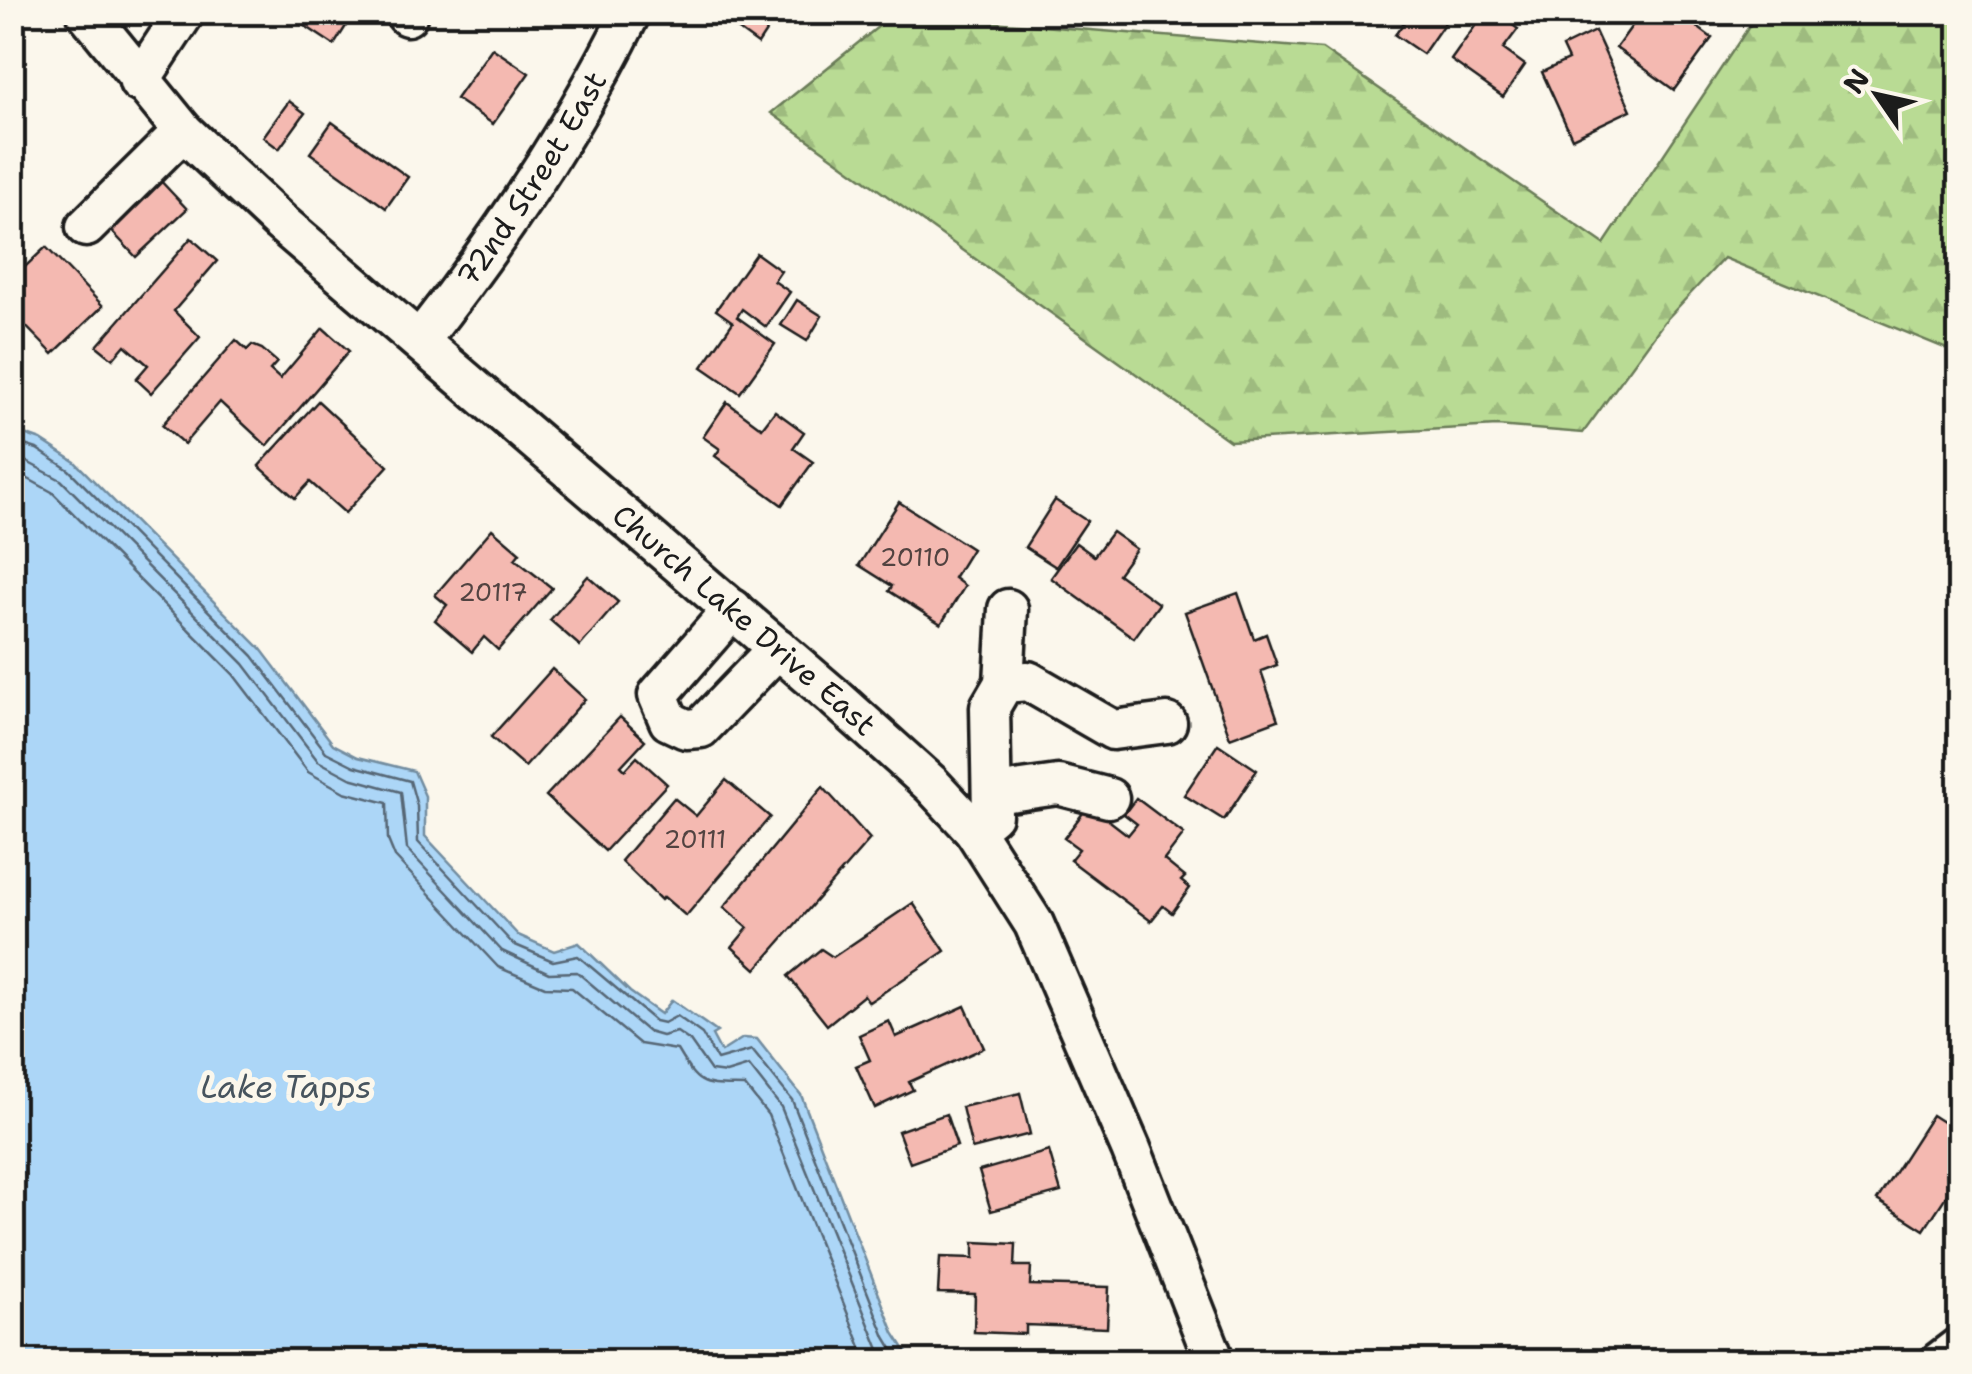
<svg xmlns="http://www.w3.org/2000/svg" width="1972" height="1374" viewBox="0 0 1972 1374" font-family="'Shantell Sans',sans-serif">
<style>
.forest{fill:url(#forest-firs);stroke:#6a7c58;stroke-width:2.5}
.water{fill:#acd6f7;stroke:#728c9f;stroke-width:2.5}
.lines{fill:none;stroke-linecap:round;stroke-linejoin:round}
.shore{stroke:#566674;stroke-width:2.5}
.building{fill:#f4b9b1;stroke:#1c1c1c;stroke-width:2.5}
.minor-casing{stroke:#1c1c1c;stroke-width:45}
.minor{stroke:#fbf7ec;stroke-width:38}
.labels{text-anchor:middle;stroke-width:10;stroke-linejoin:round;paint-order:stroke}
.number-label{font-size:25px;fill:#524341}
.street-label{font-size:30px;fill:#1c1c1c;stroke:#fbf7ec}
.water-label{font-size:32px;font-style:italic;fill:#47545e;stroke:#fbf7ec}
</style>
<defs>
<pattern id="forest-firs" width="22" height="20" patternUnits="userSpaceOnUse" patternTransform="scale(2.5)"><rect width="22" height="20" fill="#b9db94"/><path d="M5 1l3.5 6h-7zM16 11l3.5 6h-7z" fill="#9ebb7f"/></pattern>
</defs>
<rect width="100%" height="100%" fill="#fbf7ec"/>
<filter id="ink" filterUnits="userSpaceOnUse"><feTurbulence type="fractalNoise" baseFrequency=".01" numOctaves="2"/><feDisplacementMap in="SourceGraphic" scale="20" xChannelSelector="R" yChannelSelector="G"/><feConvolveMatrix kernelMatrix="1 2 1 2 8 2 1 2 1" color-interpolation-filters="sRGB"/></filter>
<g filter="url(#ink)">
<path class="forest" d="M1758,13H1959V354L1724,258L1664,322L1583,433L1497,426L1230,441L771,113L894,14L1322,49L1604,244Z"/>
<path class="water" d="M13,430L41,440L75,462L261,649L333,744L358,757L414,771L425,796V836L518,935L554,951L579,943L630,992L661,1014L672,1000L717,1032L712,1035L721,1052L743,1038L757,1039L801,1095L894,1333L912,1361H13Z"/>
<g class="lines">
<g class="shore">
<path d="M12,441L37,449L69,470L253,656L326,752L354,766L410,781L417,806L418,842L513,944L553,961L578,956L655,1021L664,1023L677,1016L702,1034L717,1060L752,1050L792,1100L885,1337L900,1362"/>
<path d="M12,454L61,480L244,664L318,761L350,778L401,792L407,849L502,951L549,973L577,972L648,1032L662,1036L677,1032L690,1041L711,1071L726,1073L749,1066L781,1107L884,1362"/>
<path d="M12,470L52,492L233,674L308,772L344,792L387,803L388,840L395,857L498,967L545,987L572,988L640,1044L677,1050C700,1089 703,1085 745,1086L768,1115L867,1362"/>
</g>
</g>
<g class="building">
<path d="M284,12H355L334,45Z"/>
<path d="M714,12H779L758,44Z"/>
<path d="M1393,12H1472L1464,24L1450,15L1423,54L1395,35L1405,21Z"/>
<path d="M1485,12H1495L1518,29L1503,49L1525,65L1503,97L1451,60Z"/>
<path d="M1624,12H1677L1712,38L1674,90L1616,48L1634,23Z"/>
<path d="M1595,31L1631,110L1572,138L1542,72L1568,60L1562,47Z"/>
<path d="M492,48L529,73L493,124L456,99Z"/>
<path d="M289,101L305,113L279,149L263,137Z"/>
<path d="M332,122L408,177L386,208L310,153Z"/>
<path d="M158,178L187,209L136,257L107,226Z"/>
<path d="M191,238L217,261L174,311L200,337L151,393L136,379L148,365L125,345L113,359L97,346Z"/>
<path d="M46,247L103,306L53,354L12,312V279Z"/>
<path d="M756,253L781,271L774,281L790,292L766,327L742,309L737,317L775,344L740,393L702,367L733,322L716,310Z"/>
<path d="M797,300L822,316L807,341L781,325Z"/>
<path d="M323,328L349,351L267,446L220,402L184,444L162,425L236,340L247,350L252,345L262,349L277,362L270,370L280,379Z"/>
<path d="M318,401L388,466L345,513L310,482L295,498L259,466Z"/>
<path d="M727,402L762,428L775,411L804,432L793,448L813,462L782,505L715,456L720,449L703,437Z"/>
<path d="M1055,500L1087,521L1056,567L1025,547Z"/>
<path d="M899,502L972,549L954,578L965,586L941,624L889,591L892,586L859,565Z"/>
<path d="M492,529L520,553L515,559L552,588L498,650L484,637L472,652L435,620L447,605L435,595Z"/>
<path d="M1112,532L1136,549L1118,574L1159,604L1134,638L1051,578L1076,543L1094,556Z"/>
<path d="M588,576L618,602L580,646L550,620Z"/>
<path d="M1238,593L1254,639L1266,634L1277,665L1261,671L1278,720L1230,738L1185,612Z"/>
<path d="M552,669L585,699L525,767L491,737Z"/>
<path d="M620,717L645,740L621,766L625,770L637,757L667,784L605,851L546,796Z"/>
<path d="M1218,744L1257,770L1224,820L1184,795Z"/>
<path d="M726,780L770,817L686,916L664,897L661,900L621,861L674,798L696,816Z"/>
<path d="M823,787L870,839L756,969L732,947L748,928L724,907Z"/>
<path d="M1136,798L1184,834L1164,860L1185,877L1181,881L1190,888L1172,913L1163,906L1151,921L1070,860L1079,849L1064,838L1089,805L1128,835L1137,824L1124,814Z"/>
<path d="M913,903L945,951L869,1002L864,995L827,1025L788,976L821,949L833,957Z"/>
<path d="M965,1006L984,1048L909,1082L913,1090L875,1108L856,1066L870,1060L859,1035L889,1021L896,1037Z"/>
<path d="M1020,1093L1030,1134L972,1149L962,1107Z"/>
<path d="M946,1114L957,1146L910,1163L898,1131Z"/>
<path d="M1932,1115L1960,1133V1175L1924,1230L1877,1200Z"/>
<path d="M1049,1151L1061,1192L991,1211L979,1171Z"/>
<path d="M974,1242L1016,1244L1015,1266H1031L1030,1285L1109,1287L1107,1328L1026,1325V1334L974,1332L975,1294L938,1293L940,1257L974,1258Z"/>
</g>
<g class="lines">
<g class="minor-casing">
<g id="minor">
<path id="s1" d="M86,12L183,131L280,222L832,695L931,784L974,830L1034,924L1131,1149L1215,1362"/>
<path d="M404,12L407,16"/>
<path d="M139,82L185,12"/>
<path d="M86,227L183,131"/>
<path id="s2" d="M421,339C502,236 573,130 631,12"/>
<path d="M733,609L658,695L669,721L686,729L701,728L778,648"/>
<path d="M1004,683L1008,609"/>
<path d="M994,794L1058,785L1109,798"/>
<path d="M974,830L992,815L990,707L1004,683L1028,681L1113,730L1167,723"/>
<path d="M1939,1362L1960,1346"/>
</g>
</g>
<use href="#minor" class="minor"/>
</g>
</g>
<g class="labels">
<g class="number-label">
<text x="915" y="566">20110</text>
<text x="493" y="601">20117</text>
<text x="695" y="848">20111</text>
</g>
<g class="street-label">
<text dy="10" stroke="none"><textPath href="#s2" startOffset="195">72nd Street East</textPath></text>
<text dy="10" stroke="none"><textPath href="#s1" startOffset="898">Church Lake Drive East</textPath></text>
</g>
<g class="water-label">
<text x="286" y="1098">Lake Tapps</text>
</g>
</g>
<rect width="1972" height="1374" fill="none" stroke="#fbf7ec" stroke-width="50"/>
<rect x="25" y="25" width="1922" height="1324" fill="none" stroke="#1c1c1c" stroke-width="4" filter="url(#ink)"/>
<g transform="translate(1877 95) rotate(304)" stroke="#fbf7ec" stroke-width="8" paint-order="stroke">
<path d="M0-8L18 38L0 25L-18 38Z" fill="#1c1c1c"/>
<text y="-15" font-size="28" font-weight="bold" text-anchor="middle" fill="#1c1c1c">N</text>
</g>
</svg>
